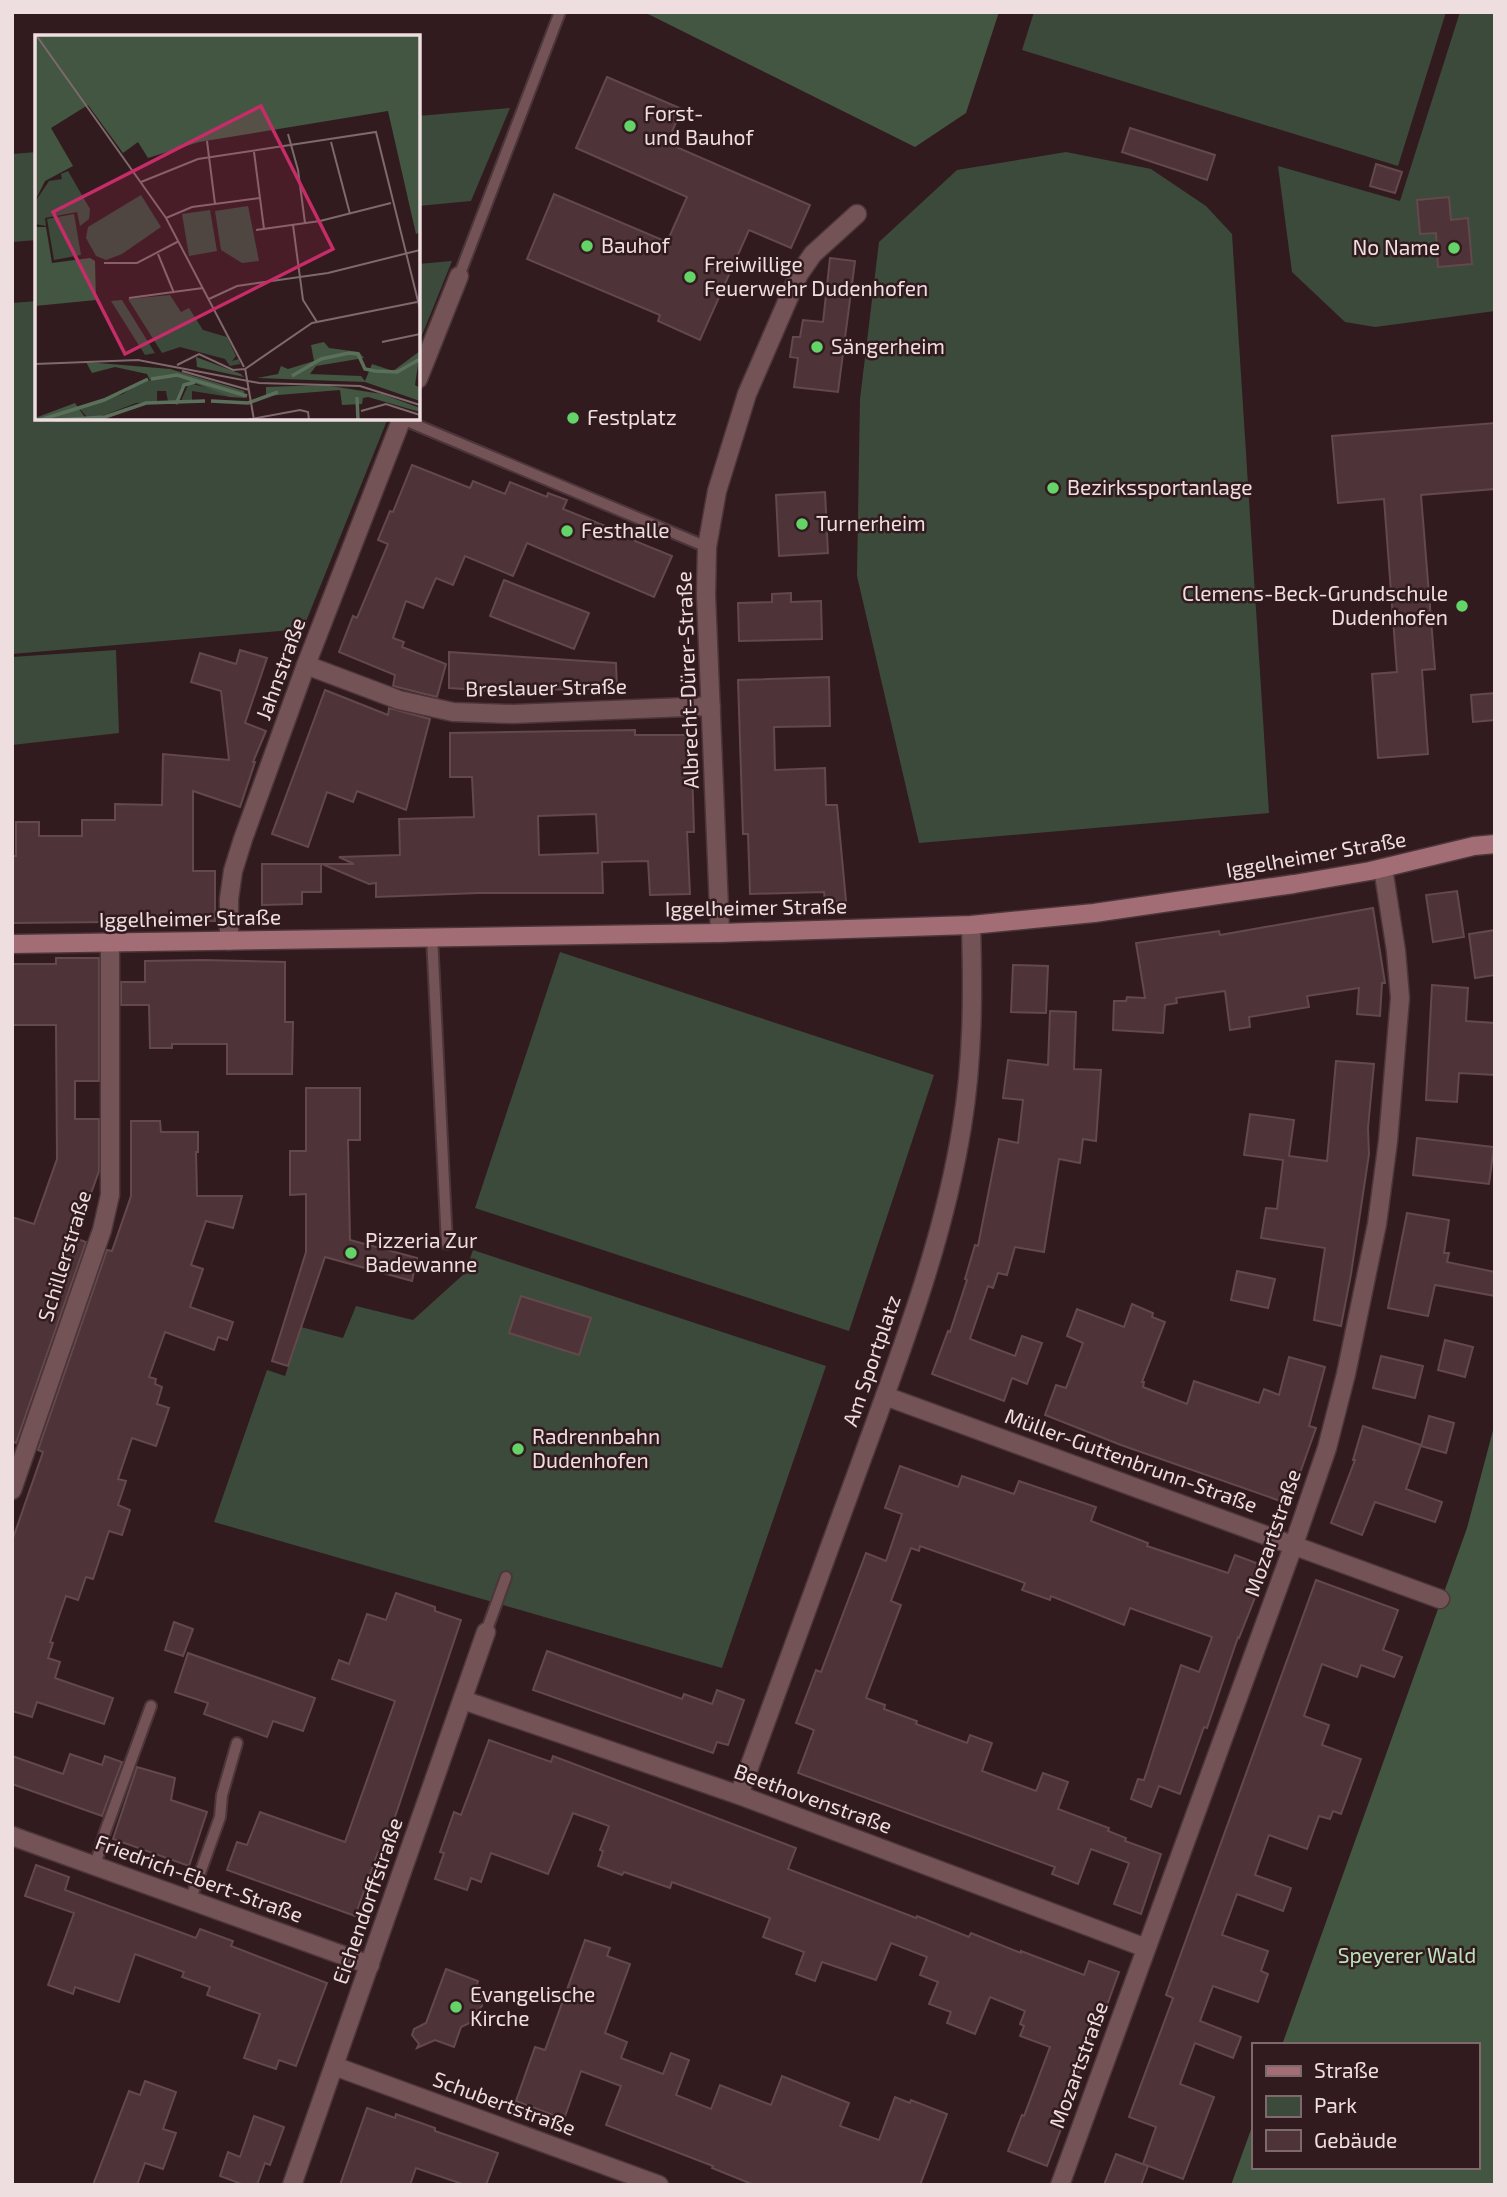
<svg xmlns="http://www.w3.org/2000/svg" width="1507" height="2197" viewBox="0 0 1507 2197" font-family="'Exo 2',sans-serif">
<style>
.green{fill:#3b4a3b}
.forest{fill:#425642}
.building{fill:#4e3438;stroke:#63484c;stroke-width:2;fill-rule:evenodd}
.lines{fill:none;stroke-linecap:round;stroke-linejoin:round}
.lane-casing{stroke:#4c3639;stroke-width:14}
.street-casing{stroke:#4c3639;stroke-width:21}
.secondary-casing{stroke:#4c3639;stroke-width:21}
.lane{stroke:#745357;stroke-width:10}
.street{stroke:#745357;stroke-width:18}
.secondary{stroke:#a26d75;stroke-width:18}
.poi-dot{fill:#64d468;stroke:#321b1e;stroke-width:2.5}
.labels{text-anchor:middle;stroke-width:5;stroke-linejoin:round;paint-order:stroke}
.poi-label{font-size:21px;fill:#efdee0;stroke:#321b1e;text-anchor:start}
.street-label{font-size:21px;fill:#efdee0;stroke:#321b1e}
.park-label{font-size:21px;fill:#bce4bb;stroke:#321b1e}
.inset-river{fill:none;stroke:#5b705b;stroke-width:3.5}
.inset-road{fill:none;stroke:#7e696c;stroke-width:2}
.view{fill:#c62c68;fill-opacity:0.15;stroke:#c62c68;stroke-width:3.5}
.inset-edge{fill:none;stroke:#efdee0;stroke-width:3.5}
</style>
<rect width="100%" height="100%" fill="#321b1e"/>
<g class="green">
<path d="M1034,12H1446L1398,166L1022,50Z"/>
<path d="M1460,12H1495V311L1375,327L1345,322L1292,272L1278,166L1400,201Z"/>
<path d="M510,108L471,201L418,206V116Z"/>
<path d="M37,152V240L12,242V154Z"/>
<path d="M1066,152L1151,169L1206,206L1232,234L1269,813L919,843L857,576L860,399L879,242L957,170Z"/>
<path d="M452,261L418,345V264Z"/>
<path d="M37,301V418H388L303,629L12,654V303Z"/>
<path d="M116,650L119,733L12,745V657Z"/>
<path d="M560,952L934,1075L849,1331L475,1208Z"/>
<path d="M473,1250L826,1366L722,1668L214,1522L267,1370L285,1376L301,1327L343,1338L356,1306L413,1320L465,1273Z"/>
</g>
<g class="forest">
<path d="M644,12H999L966,113L915,147Z"/>
<path d="M1495,1423V2185H1231L1253,2124V2167H1477V2045H1282L1467,1528Z"/>
</g>
<g class="building">
<path d="M607,77L682,109L667,143L810,205L791,248L749,230L700,340L658,321L660,315L527,259L554,194L667,242L687,197L576,148Z"/>
<path d="M1130,128L1215,155L1207,180L1122,152Z"/>
<path d="M1376,164L1402,172L1395,193L1370,186Z"/>
<path d="M1449,197L1451,220L1468,218L1472,264L1438,267L1436,233L1420,234L1417,200Z"/>
<path d="M830,258L855,261L838,392L794,387L798,358L790,357L793,337H800L803,320L823,322Z"/>
<path d="M1495,423V489L1421,495L1435,669L1422,670L1428,754L1378,758L1372,674L1397,672L1384,499L1338,503L1332,436Z"/>
<path d="M412,465L470,488L473,481L505,494L510,482L547,497L548,493L567,500L563,509L615,530L618,524L638,533L635,541L672,556L654,597L527,543L513,576L465,556L453,585L436,578L423,608L406,601L393,638L404,642L402,647L446,664L437,697L393,686L395,675L339,652L353,616L357,618L388,544L378,540L390,511L393,512Z"/>
<path d="M825,492L828,553L779,556L776,495Z"/>
<path d="M504,580L589,613L574,649L490,616Z"/>
<path d="M791,593V602L821,601L822,639L739,641L738,603L772,602V594Z"/>
<path d="M240,650L267,658L245,723L266,731L253,762H255L240,807L193,791V871H215V921L12,923V856H16V822H39V836H82V820H115V804L162,805L163,754L229,760L221,691L191,682L200,653L236,664Z"/>
<path d="M449,652L616,663L617,688L495,691L449,688Z"/>
<path d="M829,677L830,726L774,727L775,770L825,768L826,805H837L846,901L825,902L824,892L750,894L748,834H743L738,680Z"/>
<path d="M325,690L388,715L389,708L430,719L406,810L357,791L353,802L327,792L308,847L272,834Z"/>
<path d="M1495,693V720L1473,722L1471,695Z"/>
<path d="M635,730V735H691L694,832H687L690,894L650,895L648,861L602,862L603,893H478L376,897V883L369,884L322,864H354L339,857L400,855L399,819L474,817L472,777H450V733ZM596,814L598,853L539,855L538,816Z"/>
<path d="M262,864H321V892H302V904L262,905Z"/>
<path d="M1457,891L1464,937L1433,942L1426,895Z"/>
<path d="M1373,908L1385,983H1382L1380,1016L1357,1014L1359,988L1307,996L1309,1007L1249,1017L1250,1027L1230,1030L1225,991L1176,998L1177,1003L1165,1005L1163,1033L1113,1030L1114,1001H1126L1127,997L1145,998L1136,943L1219,931L1220,935Z"/>
<path d="M1495,930V975L1475,978L1469,934Z"/>
<path d="M56,958H99V1081H75V1119H99V1171L75,1238L86,1242L16,1443L12,1441V1217L34,1224L57,1159L56,1025H12V964H56Z"/>
<path d="M204,960L285,962V1022H293L292,1074H227V1044H172V1048H150L149,1005H121V982H145V961Z"/>
<path d="M1013,965L1048,966L1046,1013L1011,1012Z"/>
<path d="M1432,985L1468,988L1466,1021L1495,1023V1075L1459,1073L1457,1102L1426,1100Z"/>
<path d="M1050,1011L1076,1012L1074,1069L1101,1070L1096,1141L1083,1139L1080,1163L1059,1159L1044,1252L1015,1247L1007,1275L998,1273L993,1288L988,1286L970,1339L1015,1356L1022,1336L1042,1343L1027,1384L1012,1378L1004,1401L932,1374L948,1331L950,1332L967,1280L965,1279L975,1245L978,1246L999,1139L1018,1143L1023,1100L1003,1098L1008,1060L1048,1065Z"/>
<path d="M1336,1061L1374,1064L1368,1128L1369,1154L1351,1274L1341,1326L1314,1320L1325,1248L1261,1238L1266,1208L1277,1209L1283,1160L1244,1155L1250,1114L1294,1120L1289,1156L1327,1161Z"/>
<path d="M306,1088H360V1140H348L350,1240L417,1258L412,1281L325,1257L288,1366L272,1361L306,1252V1194L290,1195V1151H306Z"/>
<path d="M131,1121H160L161,1132H198V1152H196L197,1196H242L233,1228L206,1221L191,1265L203,1269L190,1307L233,1322L227,1340L218,1337L214,1350L165,1332L149,1377L156,1379L155,1384L162,1387L157,1404L169,1408L156,1446L132,1438L118,1479L126,1481L118,1505L130,1510L122,1535L109,1531L93,1579L86,1577L78,1600L66,1596L50,1642L53,1643L48,1658L60,1662L55,1678L113,1698L104,1724L37,1702L32,1717L12,1711V1541L43,1452L38,1450L107,1250L112,1251L131,1196Z"/>
<path d="M1417,1138L1494,1147L1489,1184L1413,1175Z"/>
<path d="M1407,1213L1449,1220L1444,1253H1449L1447,1262L1495,1272V1296L1435,1285L1428,1316L1388,1308Z"/>
<path d="M1237,1271L1275,1279L1268,1308L1231,1300Z"/>
<path d="M521,1296L591,1318L579,1355L509,1333Z"/>
<path d="M1132,1304L1153,1313L1152,1317L1165,1322L1142,1382H1144L1143,1387L1187,1404L1194,1381L1259,1403L1264,1389L1279,1395L1289,1357L1325,1367L1309,1426L1316,1428L1289,1504L1121,1445L1045,1415L1056,1385L1066,1388L1083,1343L1067,1336L1077,1309L1124,1327Z"/>
<path d="M1445,1340L1473,1347L1465,1377L1438,1370Z"/>
<path d="M1381,1356L1423,1366L1415,1398L1373,1388Z"/>
<path d="M1429,1416L1454,1423L1446,1453L1421,1446Z"/>
<path d="M1363,1426L1421,1445L1406,1489L1442,1502L1435,1522L1375,1502L1362,1535L1331,1523L1355,1460H1353Z"/>
<path d="M900,1466L958,1487L962,1476L1014,1494L1019,1481L1096,1507L1091,1521L1148,1543L1147,1546L1228,1573L1235,1555L1267,1567L1239,1638L1238,1637L1207,1728L1204,1727L1180,1794L1159,1786L1151,1807L1131,1799L1138,1779L1144,1780L1181,1665L1199,1672L1212,1637L1130,1608L1124,1625L1051,1596L1050,1600L1022,1590L1025,1583L920,1546L919,1551L911,1548L891,1601L901,1605L866,1698L885,1705L884,1709L917,1721L916,1724L967,1743L970,1735L992,1743L982,1771L1036,1791L1043,1773L1068,1782L1058,1809L1109,1828L1108,1831L1126,1838L1125,1841L1161,1854L1141,1914L1114,1904L1129,1863L1091,1849L1078,1884L1052,1874L1055,1867L798,1773L814,1730L796,1723L816,1670L821,1672L866,1553L886,1561L902,1514L885,1508Z"/>
<path d="M1316,1580L1398,1610L1383,1650L1402,1657L1394,1677L1361,1665L1357,1677L1322,1664L1304,1716L1329,1725L1322,1745L1361,1759L1341,1814L1333,1811L1330,1819L1319,1816L1307,1849L1269,1835L1255,1875L1291,1888L1283,1911L1237,1894L1222,1935L1268,1951L1261,1971L1268,1974L1258,2002L1213,1986L1200,2021L1241,2037L1233,2058L1195,2043L1180,2084L1214,2097L1183,2179L1143,2164L1156,2127L1129,2117L1173,1998L1166,1995Z"/>
<path d="M396,1593L435,1607V1611L461,1620L397,1811L382,1853L378,1852L355,1916L227,1870L237,1842L247,1845L260,1812L345,1842L395,1701L332,1679L339,1660L349,1664L367,1614L386,1620Z"/>
<path d="M174,1622L193,1629L183,1656L165,1650Z"/>
<path d="M547,1651L682,1699L684,1694L712,1704L717,1690L744,1700L728,1745L717,1742L713,1753L533,1690Z"/>
<path d="M188,1653L315,1698L303,1731L273,1721L267,1737L204,1714L208,1703L175,1692Z"/>
<path d="M489,1740L551,1762L553,1756L796,1848L788,1869L916,1918L917,1916L969,1937L971,1933L1021,1953V1951L1084,1975L1089,1961L1119,1972L1098,2030L1095,2029L1066,2106L1069,2108L1047,2166L1008,2151L1022,2115L1024,2116L1050,2047L1020,2036L1024,2026L1020,2024L1025,2011L990,1997L975,2034L947,2023L951,2012L929,2004L938,1982L920,1975L927,1957L891,1943L876,1980L822,1962L815,1981L796,1974L804,1952L763,1937L770,1918L672,1882L670,1888L624,1872L622,1875L598,1866L603,1851L600,1850L609,1826L573,1813L548,1874L491,1853L481,1882L471,1878L467,1890L435,1879L444,1853L440,1852L454,1812L461,1815Z"/>
<path d="M70,1754L102,1765L105,1756L122,1762L102,1816L12,1784V1756L63,1774Z"/>
<path d="M137,1767L175,1778L171,1800L207,1812L189,1866L113,1839Z"/>
<path d="M36,1865L69,1877L65,1890L196,1938L200,1929L233,1941L231,1946L327,1983L296,2066L279,2060L276,2069L244,2058L260,2014L207,1995L210,1987L182,1977L184,1972L135,1954L119,2002L75,1987L73,1994L48,1985L74,1913L25,1896Z"/>
<path d="M585,1940L610,1948L607,1956L630,1964L605,2033L627,2042L621,2058L663,2074L671,2053L689,2060L676,2095L711,2109L720,2085L771,2105L782,2076L849,2103L840,2126L879,2140L895,2097L910,2103L911,2100L947,2114L920,2185H754L712,2168L713,2166L606,2125L621,2086L581,2071L564,2119L516,2101L535,2047L545,2050Z"/>
<path d="M446,1969L478,1981L475,1991L482,1996V2006L476,2013H474L476,2020L461,2027L454,2047L435,2040L417,2048L419,2044L412,2035L414,2029L426,2023Z"/>
<path d="M145,2081L176,2092L163,2129L176,2133L163,2169L145,2163L137,2185H93L129,2091L140,2095Z"/>
<path d="M367,2108L395,2118L396,2114L435,2128V2131L498,2153L486,2185H465L416,2168L410,2185H340Z"/>
<path d="M254,2116L284,2127L270,2165L265,2163L257,2185H244L220,2176L228,2152L240,2157Z"/>
<path d="M1116,2154L1148,2166L1141,2185H1104Z"/>
</g>
<g class="lines">
<g class="lane-casing">
<g id="lane">
<path d="M459,276L560,12"/>
<path d="M402,419L707,547"/>
<path d="M432,936L447,1244"/>
<path d="M486,1632L506,1577"/>
<path d="M95,1866L105,1832L151,1706"/>
<path d="M190,1901L220,1817L222,1795L237,1743"/>
</g>
</g>
<g class="street-casing">
<g id="street">
<path d="M418,379L459,276"/>
<path d="M306,665L399,700L453,712L513,714L711,706"/>
<path d="M720,933L706,595L707,547L717,491L747,394L799,274L813,254L857,214"/>
<path d="M229,941V899L233,871L243,839L306,665L402,418"/>
<path d="M885,1396L1440,1599"/>
<path d="M12,1490L102,1230L110,1195V943"/>
<path d="M463,1700L739,1795L1146,1948"/>
<path d="M739,1795C780,1682 822,1569 863,1456C902,1349 944,1239 962,1126C973,1059 973,993 971,925"/>
<path d="M12,1836L370,1965"/>
<path d="M334,2066L659,2185"/>
<path d="M292,2185L486,1632"/>
<path d="M1060,2185L1294,1544L1327,1448L1346,1374L1377,1224L1388,1141L1400,998L1396,951L1383,868"/>
</g>
</g>
<g class="secondary-casing">
<path id="secondary" d="M12,944L720,933L971,925L1094,913L1294,884L1370,871L1474,846L1495,844"/>
</g>
<use href="#lane" class="lane"/>
<use href="#street" class="street"/>
<use href="#secondary" class="secondary"/>
</g>
<g class="poi-dot">
<circle cx="630" cy="126" r="7"/>
<circle cx="587" cy="246" r="7"/>
<circle cx="1454" cy="248" r="7"/>
<circle cx="690" cy="277" r="7"/>
<circle cx="817" cy="347" r="7"/>
<circle cx="573" cy="418" r="7"/>
<circle cx="1053" cy="488" r="7"/>
<circle cx="802" cy="524" r="7"/>
<circle cx="567" cy="531" r="7"/>
<circle cx="1462" cy="606" r="7"/>
<circle cx="351" cy="1253" r="7"/>
<circle cx="518" cy="1449" r="7"/>
<circle cx="456" cy="2007" r="7"/>
</g>
<g class="labels">
<g class="poi-label">
<text x="644" y="121">Forst-<tspan x="644" dy="24">und Bauhof</tspan></text>
<text x="601" y="253">Bauhof</text>
<text x="1440" y="255" text-anchor="end">No Name</text>
<text x="704" y="272">Freiwillige<tspan x="704" dy="24">Feuerwehr Dudenhofen</tspan></text>
<text x="831" y="354">Sängerheim</text>
<text x="587" y="425">Festplatz</text>
<text x="1067" y="495">Bezirkssportanlage</text>
<text x="816" y="531">Turnerheim</text>
<text x="581" y="538">Festhalle</text>
<text x="1448" y="601" text-anchor="end">Clemens-Beck-Grundschule<tspan x="1448" dy="24">Dudenhofen</tspan></text>
<text x="365" y="1248">Pizzeria Zur<tspan x="365" dy="24">Badewanne</tspan></text>
<text x="532" y="1444">Radrennbahn<tspan x="532" dy="24">Dudenhofen</tspan></text>
<text x="470" y="2002">Evangelische<tspan x="470" dy="24">Kirche</tspan></text>
</g>
<g class="street-label">
<text transform="translate(281 669) rotate(-70)" y="7">Jahnstraße</text>
<text transform="translate(688 680) rotate(-92)" y="7">Albrecht-Dürer-Straße</text>
<text transform="translate(546 688) rotate(-1)" y="7">Breslauer Straße</text>
<text transform="translate(1316 855) rotate(-10)" y="7">Iggelheimer Straße</text>
<text transform="translate(756 908) rotate(-1)" y="7">Iggelheimer Straße</text>
<text transform="translate(190 919) rotate(-1)" y="7">Iggelheimer Straße</text>
<text transform="translate(65 1256) rotate(-73)" y="7">Schillerstraße</text>
<text transform="translate(872 1361) rotate(-71)" y="7">Am Sportplatz</text>
<text transform="translate(1131 1461) rotate(20)" y="7">Müller-Guttenbrunn-Straße</text>
<text transform="translate(1273 1533) rotate(-71)" y="7">Mozartstraße</text>
<text transform="translate(813 1799) rotate(20)" y="7">Beethovenstraße</text>
<text transform="translate(199 1879) rotate(20)" y="7">Friedrich-Ebert-Straße</text>
<text transform="translate(368 1901) rotate(-71)" y="7">Eichendorffstraße</text>
<text transform="translate(1079 2065) rotate(-70)" y="7">Mozartstraße</text>
<text transform="translate(504 2104) rotate(20)" y="7">Schubertstraße</text>
</g>
<g class="park-label">
<text x="1407" y="1963">Speyerer Wald</text>
</g>
</g>
<g transform="translate(35 35)">
<rect width="385" height="385" fill="#321b1e"/>
<path d="M33,136L55,174L54,184L45,191L42,177L10,183L11,191L0,189V167L14,146L27,144L26,139ZM106,160L126,192L87,219L71,225L61,221L51,203L53,192ZM213,171L224,226L207,228L186,215L180,176ZM175,175L182,216L154,221L147,179ZM39,179L46,220L19,225L12,184ZM135,260L146,277L154,273L168,295L192,302L201,321L197,326L204,324L205,329L195,331L190,324L145,312L127,318L93,264ZM87,265L120,318L110,320L76,266ZM141,341L156,346L146,352L140,367H133L131,356H122V367L101,368L67,381L52,382L43,372L88,359L105,347ZM154,348L196,359L195,362L157,356V366L145,368Z" fill="#3b4a3b"/>
<path d="M0,0H385V197L381,199L353,76L164,107L113,123L103,107L88,118L53,70L16,93L38,131L10,146L0,166ZM0,192H11L17,228L55,223L60,226L61,265L0,271ZM289,307L294,313L324,317L329,323L281,331L275,339L326,341L330,346L337,329L358,336L385,316L380,350L385,353V366L330,347L222,343L243,339L246,331L253,334L279,326L276,310ZM161,322L206,339L209,342L162,332ZM51,327L135,334L209,356L210,363L195,362L142,341L115,345L112,339L80,332L57,338ZM289,350L347,359L385,373V377L333,362L328,363L327,369L307,370L305,355L231,361V352ZM40,368L51,384L0,385V383Z" fill="#425642"/>
<path class="inset-river" d="M257,341L286,324L314,318L323,319L330,334L340,336L362,337L385,324M116,344L142,340L212,361M322,362L323,385M176,366L213,368L243,357M141,369L149,350L160,347M5,385L69,365L113,344M21,385L70,382L111,368L170,366"/>
<path class="inset-road" d="M1,0L131,183L209,332M253,99L263,135L270,188M172,106L180,169M296,107L315,179M219,117L229,194M106,147L163,124L341,97L385,274M131,183L157,172L225,163M258,190L268,265L282,287M221,195L285,186L356,168M123,219L139,258M69,228H102L144,206M94,263L168,253M174,264L202,251L293,238L385,215M347,307L385,299M0,329L103,325L224,348L325,351L385,370M142,330L164,319L198,335L210,334M210,333L219,385M210,334L277,288L382,267M147,336L214,355M326,376L351,369L385,380M211,385L265,375L273,377L274,385"/>
<path class="view" d="M226,71L298,214L90,319L18,177Z"/>
<rect width="385" height="385" class="inset-edge"/>
</g>
<rect width="1507" height="2197" fill="none" stroke="#efdee0" stroke-width="28"/>
<rect x="1252" y="2043" width="228" height="126" fill="#321b1e" stroke="#7e696c" stroke-width="2"/>
<rect x="1266" y="2066" width="35" height="10" fill="#a26d75" stroke="#7e696c" stroke-width="2"/>
<text x="1314" y="2078" font-size="21" fill="#efdee0">Straße</text>
<rect x="1266" y="2096" width="35" height="21" fill="#3b4a3b" stroke="#7e696c" stroke-width="2"/>
<text x="1314" y="2113" font-size="21" fill="#efdee0">Park</text>
<rect x="1266" y="2130" width="35" height="21" fill="#4e3438" stroke="#7e696c" stroke-width="2"/>
<text x="1314" y="2148" font-size="21" fill="#efdee0">Gebäude</text>
</svg>
